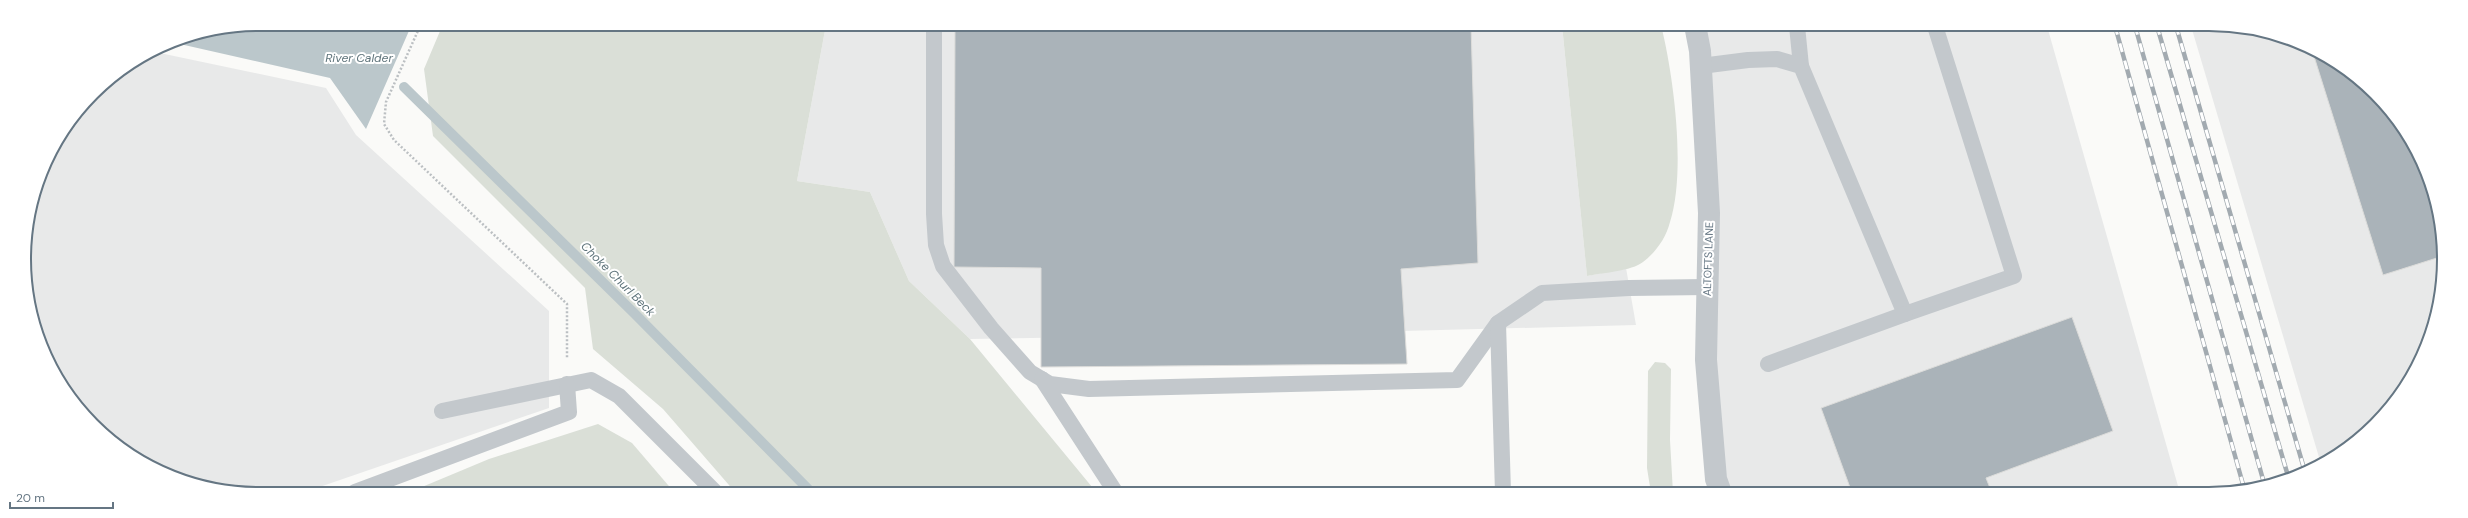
<svg xmlns="http://www.w3.org/2000/svg" width="2468" height="518" viewBox="0 0 2468 518" font-family="'DM Sans',sans-serif">
<style>
.built{fill:#e8e9e9}
.green{fill:#dadfd7}
.water{fill:#bbc7cb}
.lines{fill:none;stroke-linecap:round;stroke-linejoin:round}
.stream{stroke:#bbc7cb;stroke-width:10}
.building{fill:#aab3b9;stroke:#dcdcda}
.path{stroke:#bbbfc2;stroke-width:2.5;stroke-dasharray:2 2;stroke-linecap:butt}
.service{stroke:#c3c8cc;stroke-width:16}
.minor{stroke:#c3c8cc;stroke-width:22}
.rail-casing{stroke:#a2aab0;stroke-width:4.5}
.rail{stroke:#fff;stroke-width:3;stroke-dasharray:9;stroke-linecap:butt}
.labels{text-anchor:middle;stroke-width:4;stroke-linejoin:round;paint-order:stroke}
.street-label{font-size:11px;fill:#657683;stroke:#fff}
.water-label{font-size:12px;font-style:italic;fill:#60757c;stroke:#fff}
.rim{fill:none;stroke:#657683;stroke-width:2}
</style>
<rect width="100%" height="100%" fill="#fafaf8"/>
<g class="built">
<path d="M826,25H1562L1587,276L1626,268L1636,325L1326,333L970,339L909,281L870,192L797,181Z"/>
<path d="M1695,25L2047,26L2180,493H1721Z"/>
<path d="M2191,26H2239L2326,55L2395,116L2436,198L2442,289L2420,363L2375,425L2321,464Z"/>
<path d="M155,52L326,88L356,135L549,311V408L305,492H229L142,463L82,414L37,335L24,244L42,169L93,93Z"/>
</g>
<g class="green">
<path d="M443,24L826,25L797,181L870,192L909,281L970,339L1097,493L735,492L663,409L593,349L585,288L433,136L424,69Z"/>
<path d="M1562,25H1661C1674,77 1686,172 1670,222C1666,238 1656,252 1643,262C1632,271 1601,273 1587,276Z"/>
<path d="M1655,362L1665,363L1671,369L1670,440L1673,493H1651L1647,468L1648,371Z"/>
<path d="M598,424L632,443L674,492H410L489,459Z"/>
</g>
<path class="water" d="M259,24H412L366,129L330,78L171,42Z"/>
<g class="lines">
<path class="stream" d="M404,87L634,313L811,492"/>
</g>
<g class="building">
<path d="M955,25H1471L1478,263L1401,269L1407,364L1041,367V268L954,267Z"/>
<path d="M2312,50L2326,55L2395,116L2436,198L2440,257L2383,275Z"/>
<path d="M2072,317L2113,431L1986,478L1992,493H1852L1821,408Z"/>
</g>
<g class="lines">
<path class="path" d="M421,24L386,102L384,124L394,140L567,304V358"/>
<g class="service">
<path d="M934,25V214L936,245L943,266L991,328L1030,372L1050,384L1089,389L1457,380L1498,323L1542,293L1629,288L1706,287"/>
<path d="M1797,26L1801,66"/>
<path d="M1701,66L1748,60L1777,59L1801,66L1905,314L2014,276L1935,26"/>
<path d="M1498,323L1503,493"/>
<path d="M1768,364L1905,314"/>
<path d="M1042,379L1116,493"/>
<path d="M442,411L591,380L619,396L715,492"/>
<path d="M355,492L569,412L567,384"/>
</g>
<path class="minor" d="M1695,25L1700,51L1709,213L1706,360L1716,479L1721,493"/>
<g class="rail-casing">
<g id="rail">
<path d="M2115,26L2244,488"/>
<path d="M2135,26L2264,483"/>
<path d="M2157,26L2288,476"/>
<path d="M2176,26L2305,472"/>
</g>
</g>
<use href="#rail" class="rail"/>
</g>
<g class="labels">
<g class="street-label">
<text transform="translate(1708 259) rotate(-88)" y="4">ALTOFTS LANE</text>
</g>
<g class="water-label">
<text x="359" y="62">River Calder</text>
<text transform="translate(618 279) rotate(45)" y="4">Choke Churl Beck</text>
</g>
</g>
<path d="M0 0H2468V518H0ZM259 31H2209A228 228 0 0 1 2437 259V259A228 228 0 0 1 2209 487H259A228 228 0 0 1 31 259V259A228 228 0 0 1 259 31Z" fill="#fff" fill-rule="evenodd"/>
<path class="rim" d="M259 31H2209A228 228 0 0 1 2437 259V259A228 228 0 0 1 2209 487H259A228 228 0 0 1 31 259V259A228 228 0 0 1 259 31Z"/>
<path d="M10 502v6h103v-6" fill="none" stroke="#657683" stroke-width="2"/>
<text x="16" y="502" font-size="12" fill="#657683" stroke="#ffffff" stroke-width="3" paint-order="stroke">20 m</text>
</svg>
